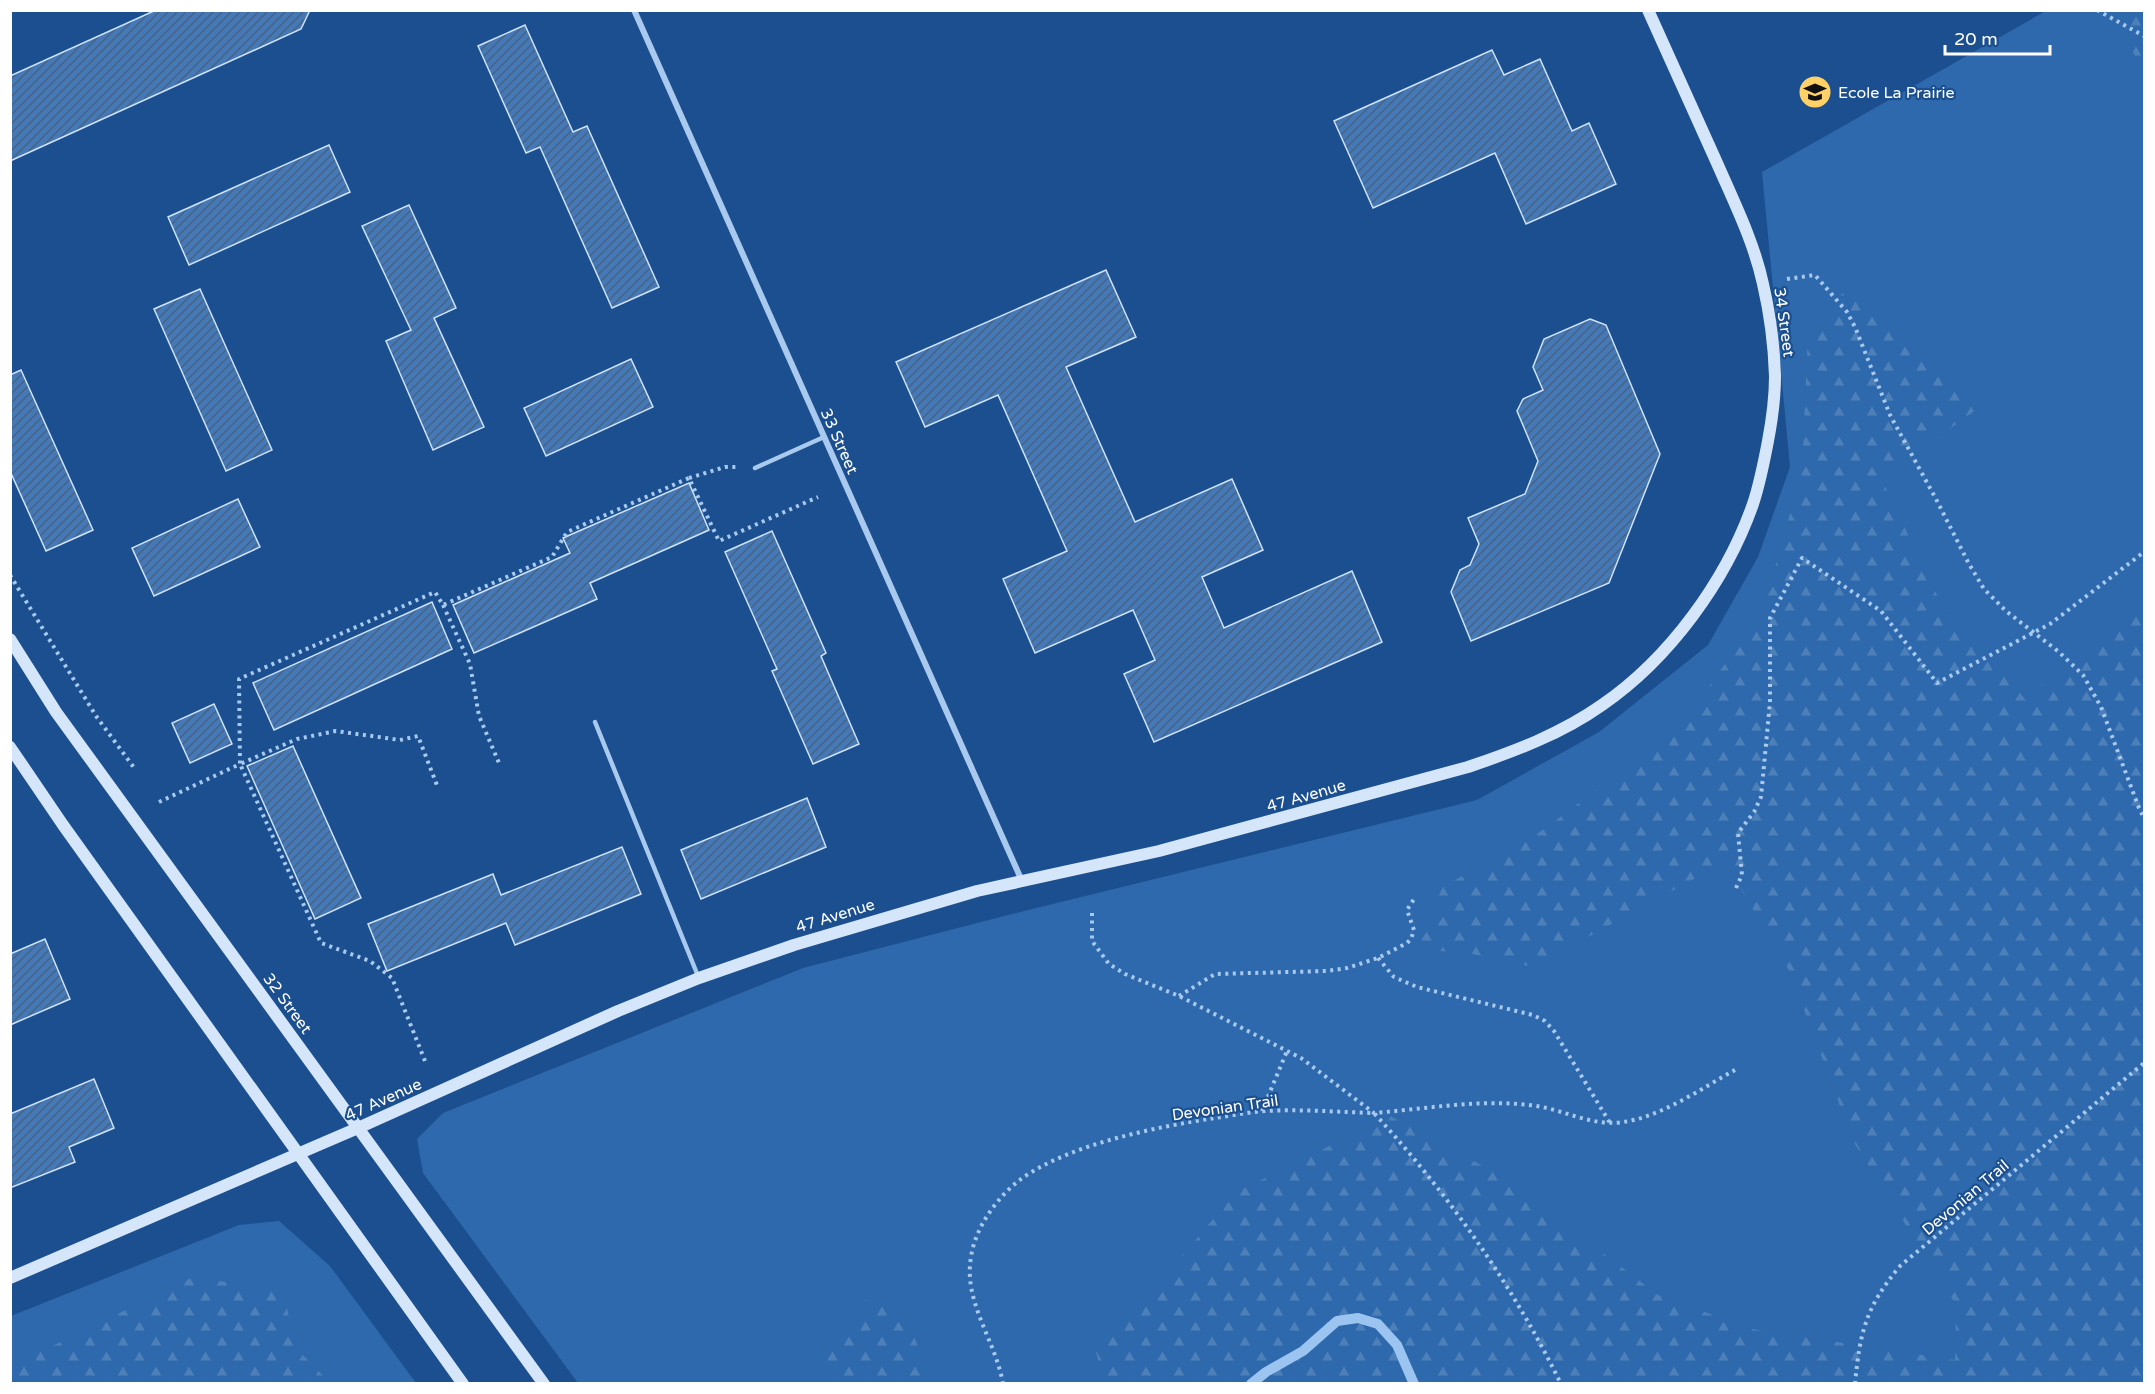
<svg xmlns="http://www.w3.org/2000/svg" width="2155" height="1394" viewBox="0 0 2155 1394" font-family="'Varela Round',sans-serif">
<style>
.green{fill:#2e69ad}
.forest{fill:url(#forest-firs)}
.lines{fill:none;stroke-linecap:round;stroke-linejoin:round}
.stream{stroke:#9cc4f0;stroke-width:10}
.building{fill:url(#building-hatch);stroke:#cfe3fa;stroke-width:1.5}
.path{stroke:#a9c9ee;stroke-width:4;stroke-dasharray:3 4.5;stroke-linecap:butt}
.lane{stroke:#a9c9ee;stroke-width:4.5}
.street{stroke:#a9c9ee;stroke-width:6}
.secondary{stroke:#d6e6fa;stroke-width:12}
.labels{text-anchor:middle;stroke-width:4.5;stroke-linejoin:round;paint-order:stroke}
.poi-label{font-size:16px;fill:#fff;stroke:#1b4f8f;text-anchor:start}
.street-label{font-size:16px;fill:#fff;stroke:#1b4f8f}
</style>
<defs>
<pattern id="forest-firs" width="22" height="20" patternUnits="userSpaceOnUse" patternTransform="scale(1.5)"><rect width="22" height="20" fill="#2e69ad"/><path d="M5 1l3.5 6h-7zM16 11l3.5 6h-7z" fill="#4d80b9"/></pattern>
<pattern id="building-hatch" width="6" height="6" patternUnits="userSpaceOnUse" patternTransform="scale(1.5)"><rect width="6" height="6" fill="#4478b7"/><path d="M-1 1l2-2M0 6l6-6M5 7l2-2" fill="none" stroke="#486282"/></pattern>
</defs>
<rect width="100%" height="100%" fill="#1b4f8f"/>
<g class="green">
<path d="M2044,11H2144V1383H578L423,1173L417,1139L443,1113L803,968L1012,914L1477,800L1599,732L1708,645L1758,557L1790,467L1762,172L2044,12Z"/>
<path d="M279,1221L330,1266L416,1383L11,1384V1316L239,1225Z"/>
</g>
<g class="forest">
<path d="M2113,11H2144V75Z"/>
<path d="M1849,286L1976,410L1881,478L1937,595L2025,699L2144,596V1383H1104L1095,1348L1167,1274L1235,1193L1390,1116L1505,1178L1658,1295L1752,1329L1955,1360L1956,1305L1853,1141L1790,972L1725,862L1533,967L1463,952L1412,950L1443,887L1543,830L1681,726L1763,610L1802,471L1808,333Z"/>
<path d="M193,1277L283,1291L296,1348L330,1383H11V1363L32,1356Z"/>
<path d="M866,1300L906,1316L932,1383H820L827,1355Z"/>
</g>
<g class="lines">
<path class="stream" d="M1251,1384L1266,1372L1303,1351L1337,1321L1358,1318L1378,1324L1397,1345L1414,1384"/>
</g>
<g class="building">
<path d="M156,10H310L301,29L10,161V76Z"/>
<path d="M525,25L573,132L587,126L659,287L612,308L540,147L526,153L478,46Z"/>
<path d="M1492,50L1504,75L1540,59L1572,131L1589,123L1616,184L1526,224L1495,153L1373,208L1334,121Z"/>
<path d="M329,145L350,192L189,265L168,217Z"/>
<path d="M409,205L456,308L434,318L484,427L433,450L386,341L411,330L362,226Z"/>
<path d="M1106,270L1136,337L1066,367L1135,522L1232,479L1263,550L1202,577L1224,628L1352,571L1382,642L1154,742L1124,674L1155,660L1133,610L1035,653L1003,579L1067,551L998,395L925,427L896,362Z"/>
<path d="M200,289L272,450L226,471L154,309Z"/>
<path d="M1590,319L1606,325L1660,454L1609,583L1471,641L1451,592L1460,570L1470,565L1479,544L1468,518L1525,494L1538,461L1517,411L1523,399L1543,390L1533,367L1544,339Z"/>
<path d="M631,359L653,407L546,456L524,408Z"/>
<path d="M21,370L93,530L46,551L10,471V375Z"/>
<path d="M689,483L709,530L590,583L597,599L474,653L453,605L570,553L563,538Z"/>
<path d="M238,499L260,547L154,596L132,548Z"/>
<path d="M772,531L826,653L821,656L859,744L813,764L772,671L777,669L725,552Z"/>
<path d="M432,602L452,649L274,730L253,683Z"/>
<path d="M214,704L232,744L190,763L172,723Z"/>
<path d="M293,746L361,898L315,919L247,766Z"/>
<path d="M807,798L826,847L701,899L681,850Z"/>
<path d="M622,847L641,894L515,945L506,923L387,971L368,924L493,874L501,895Z"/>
<path d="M45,939L70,999L10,1025V954Z"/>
<path d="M94,1079L114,1128L69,1147L75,1162L10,1188V1114Z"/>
</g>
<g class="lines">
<g class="path">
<path d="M2097,10L2144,36"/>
<path d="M1787,279L1815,275L1847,312L1855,327L1890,415L1936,499L1969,564L1984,589L2006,611L2059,652L2083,675L2101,707L2139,808L2144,818"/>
<path d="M689,478L725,467H738"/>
<path d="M10,575L96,716L135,769"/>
<path d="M443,605L470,664L479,716L499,763"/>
<path d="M159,802L240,764L239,679L435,592L443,605L552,557L567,532L689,478L719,541L818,497"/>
<path d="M1736,888L1742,875L1738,833L1754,812L1761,797L1770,702V618L1802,558L1881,611L1937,683L2050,624L2144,552"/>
<path d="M1092,913V941L1109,964L1125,974L1179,996L1301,1058L1374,1113C1425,1109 1478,1099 1529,1105C1562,1108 1590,1127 1623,1122C1661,1117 1702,1088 1735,1070"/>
<path d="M1378,958L1394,977L1417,987L1533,1015L1545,1021L1554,1031L1610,1123"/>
<path d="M1179,996L1215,974L1327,971L1347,968L1378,958L1407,943L1411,939L1414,930L1407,910L1414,899"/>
<path d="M425,1061L392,978L370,961L321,943L240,764L297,739L336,731L400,740L418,736L438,788"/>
<path d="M1262,1111L1287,1051"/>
<path d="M1003,1384C996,1341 963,1302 971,1257C975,1228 997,1197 1021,1179C1070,1144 1156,1127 1215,1118C1231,1116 1248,1112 1265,1111C1301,1109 1337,1112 1374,1113C1449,1195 1512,1284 1561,1384"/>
<path d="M1855,1384C1860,1331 1866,1307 1900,1266L2144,1063"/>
</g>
<g class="lane">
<path d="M755,468L824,437"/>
<path d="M595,722L698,976"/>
</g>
<path class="street" d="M634,10L1022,881"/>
<g class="secondary">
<path d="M10,639L56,712L544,1384"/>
<path d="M10,747L63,825L463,1384"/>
<path d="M10,1278L358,1128L618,1011L699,978L794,945L977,891L1159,851L1468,767C1515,751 1561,734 1602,705C1669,659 1726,581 1753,504C1760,483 1764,462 1768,441C1772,420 1775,397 1775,376C1774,345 1770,314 1763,284C1754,242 1734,202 1717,163C1694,112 1671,61 1648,10"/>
</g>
</g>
<defs>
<g id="school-disc" transform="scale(1.725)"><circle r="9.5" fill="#ffd166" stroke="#1b4f8f"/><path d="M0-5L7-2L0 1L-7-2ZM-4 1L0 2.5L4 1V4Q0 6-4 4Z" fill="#111"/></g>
</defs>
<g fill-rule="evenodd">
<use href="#school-disc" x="1815" y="92"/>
</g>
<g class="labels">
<g class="poi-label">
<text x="1838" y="98">Ecole La Prairie</text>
</g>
<g class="street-label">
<text transform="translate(1785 322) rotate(82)" y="6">34 Street</text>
<text transform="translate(840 441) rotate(66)" y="6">33 Street</text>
<text transform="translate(1306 795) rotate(-16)" y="6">47 Avenue</text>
<text transform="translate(835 915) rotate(-17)" y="6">47 Avenue</text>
<text transform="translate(288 1003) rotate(54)" y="6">32 Street</text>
<text transform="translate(383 1099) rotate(-24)" y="6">47 Avenue</text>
<text transform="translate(1225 1107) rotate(-8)" y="6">Devonian Trail</text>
<text transform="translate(1965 1197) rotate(-40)" y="6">Devonian Trail</text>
</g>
</g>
<rect width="2155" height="1394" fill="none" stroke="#ffffff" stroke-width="24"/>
<path d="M1945 45v9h105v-9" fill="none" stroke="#ffffff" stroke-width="3"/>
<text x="1954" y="45" font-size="18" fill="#ffffff" stroke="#1b4f8f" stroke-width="4.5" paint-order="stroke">20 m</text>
</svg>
